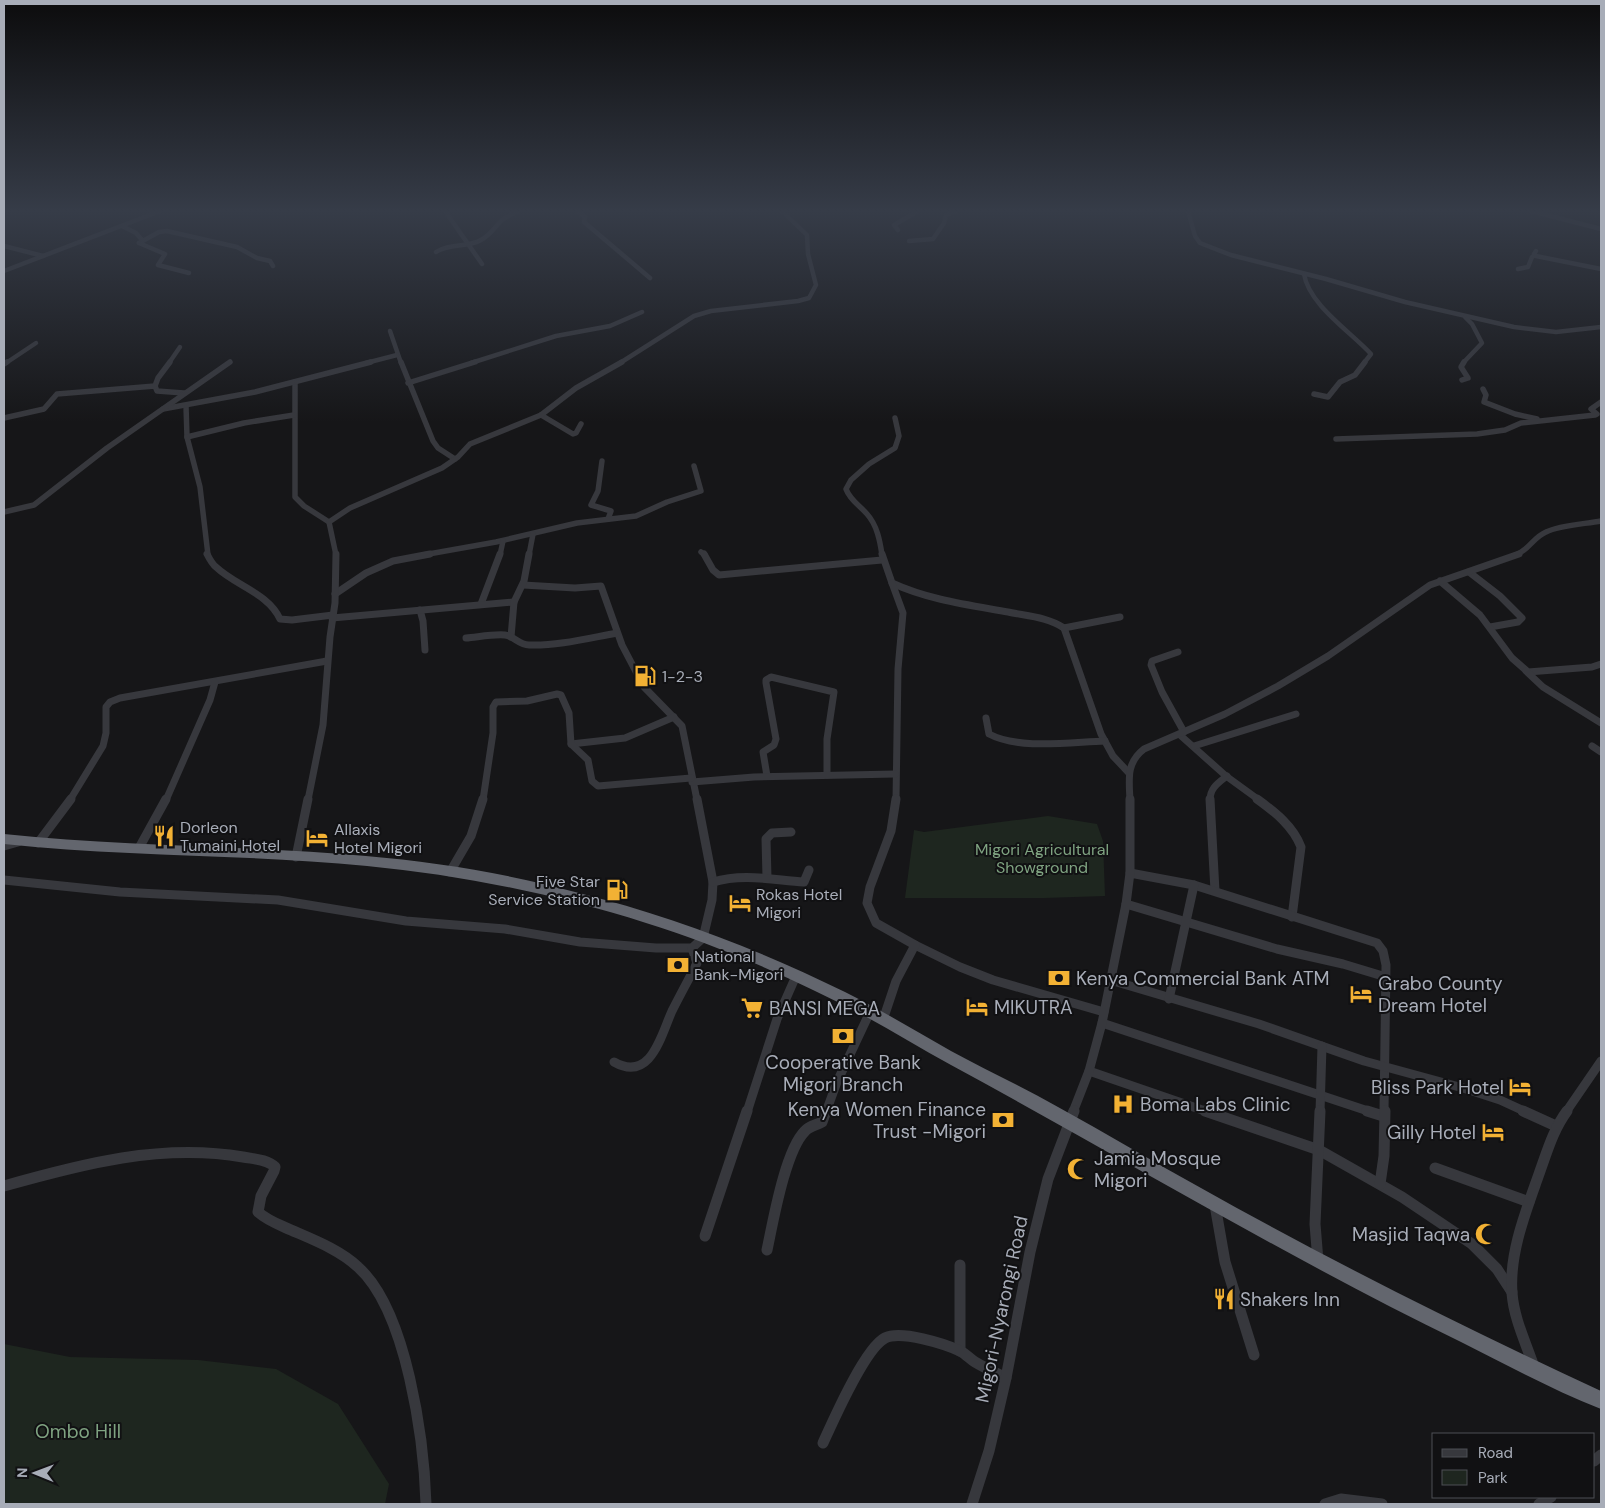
<svg xmlns="http://www.w3.org/2000/svg" width="1605" height="1508" viewBox="0 0 1605 1508" font-family="'DM Sans',sans-serif">
<style>
.green{fill:#1e261f}
.lines{fill:none;stroke-linecap:round;stroke-linejoin:round}
.minor-far4{stroke:#37383d;stroke-width:4.5}
.minor-far3{stroke:#37383d;stroke-width:5.5}
.minor-far2{stroke:#37383d;stroke-width:7}
.minor-far1{stroke:#37383d;stroke-width:9}
.minor{stroke:#37383d;stroke-width:11}
.highway{fill:#63666e;fill-rule:evenodd}
.labels{text-anchor:middle;stroke-width:4;stroke-linejoin:round;paint-order:stroke}
.poi-label{font-size:16px;fill:#a8adb8;stroke:#111113;text-anchor:start}
.park-label{font-size:16px;fill:#7fa381;stroke:#111113}
.near-poi-label{font-size:19px;fill:#a8adb8;stroke:#111113;text-anchor:start}
.near-street-label{font-size:19px;fill:#a8adb8;stroke:#111113}
.near-park-label{font-size:19px;fill:#7fa381;stroke:#111113}
</style>
<rect width="100%" height="100%" fill="#161618"/>
<g class="green">
<path d="M1048,816L1097,824L1103,841L1105,896L1044,898H905L914,830L924,832Z"/>
<path d="M4,1344L70,1357L198,1360L276,1369L338,1404L389,1484L385,1504H4Z"/>
</g>
<g class="lines">
<g class="minor-far4">
<path d="M445,211L482,264"/>
<path d="M577,211L585,217L584,222L650,278"/>
<path d="M1188,211L1195,236L1200,243L1231,255L1326,279L1405,302L1514,327L1556,332L1601,327"/>
<path d="M1531,211L1601,229"/>
<path d="M122,226L136,233L142,240"/>
<path d="M898,230L894,225L918,211"/>
<path d="M909,241L933,239L944,223L946,215L957,211"/>
<path d="M139,243L159,232L167,231L237,247L257,258L270,261L273,266"/>
<path d="M139,243L165,254L158,265L189,273"/>
<path d="M4,246L43,256"/>
<path d="M1536,251L1534,254L1536,256L1601,269"/>
<path d="M436,252C449,243 467,248 481,240C490,235 494,228 501,221C505,217 513,214 518,211"/>
<path d="M1518,269L1528,267L1532,257L1535,255"/>
<path d="M4,271L160,211"/>
<path d="M1304,274C1309,305 1351,332 1371,354L1364,363"/>
<path d="M390,331L401,363"/>
<path d="M6,363L36,343"/>
<path d="M169,363L180,347"/>
<path d="M366,363L397,355"/>
<path d="M471,363L556,336L610,326L642,312"/>
<path d="M620,363L694,316L711,311L798,301L809,298L816,285L808,254L807,235L782,211"/>
<path d="M1463,363L1482,343L1472,324L1465,317"/>
</g>
<g class="minor-far3">
<path d="M401,362L433,441L438,448L455,459"/>
<path d="M4,364L7,362"/>
<path d="M1462,380L1468,378L1461,367L1464,362"/>
<path d="M295,382V497L304,506L329,522"/>
<path d="M408,383L475,362"/>
<path d="M155,386L158,378L170,362"/>
<path d="M1483,389L1486,395L1484,402L1515,414L1537,419"/>
<path d="M1314,394L1328,397L1340,382L1355,375L1365,362"/>
<path d="M186,406L187,437L244,423L294,415"/>
<path d="M163,409L255,392L371,362"/>
<path d="M541,415L573,434L576,433L581,424"/>
<path d="M4,418L44,409L57,394L155,386L157,391L184,393"/>
<path d="M187,437L200,487L208,555"/>
<path d="M1336,439L1477,434L1505,430L1521,423L1595,415L1597,414L1591,409L1601,402"/>
<path d="M602,461L598,491L591,505L611,511L608,519"/>
<path d="M4,512L34,505L107,448L230,362"/>
<path d="M701,552L705,555"/>
<path d="M336,555L329,522L350,508L442,468L458,457L470,444L541,415L576,388L622,362"/>
<path d="M423,555L496,542L577,523L636,516L667,502L701,491L694,466"/>
<path d="M500,555L503,541"/>
<path d="M529,555L533,534"/>
<path d="M882,555C880,541 877,525 867,514C859,505 850,500 846,489L851,480L869,464L895,448L899,436L895,418"/>
<path d="M1515,555C1530,550 1532,538 1546,532C1560,525 1585,524 1601,521"/>
</g>
<g class="minor-far2">
<path d="M207,554C209,558 212,564 216,567C236,586 268,593 280,619L292,620L333,615"/>
<path d="M704,554L713,570L719,575L882,560"/>
<path d="M882,554L892,583C929,600 969,605 1008,612C1027,616 1048,617 1064,628L1101,734L1113,756L1129,773"/>
<path d="M1469,572L1500,596L1522,618L1518,622L1490,627"/>
<path d="M1440,581L1480,615L1512,658L1528,672L1592,667L1601,664"/>
<path d="M892,583L903,613L898,669L896,800"/>
<path d="M523,585L575,588L601,586L622,645L644,687L682,726L697,800"/>
<path d="M335,594L366,573L393,561L430,554"/>
<path d="M481,604L500,554"/>
<path d="M420,610L423,621L425,650"/>
<path d="M332,618L514,602"/>
<path d="M1064,628L1120,617"/>
<path d="M511,637L514,602L524,581L529,554"/>
<path d="M466,638C478,637 493,634 505,635C514,636 519,645 529,645C558,646 589,638 617,633"/>
<path d="M1178,652L1152,661L1151,665L1162,692L1184,732"/>
<path d="M1526,671L1543,687L1601,723"/>
<path d="M986,718L989,734C1019,750 1071,742 1105,741"/>
<path d="M1180,735L1226,776L1259,800"/>
<path d="M571,744L625,738L674,717"/>
<path d="M1194,746L1296,714"/>
<path d="M1592,746L1601,752"/>
<path d="M767,776L763,752L774,745L776,739L766,683V680L771,677L834,692L827,739V775"/>
<path d="M692,782L754,777L895,774"/>
<path d="M70,800L103,746L106,733V707L110,702L120,698L327,661"/>
<path d="M166,800L210,700L215,682"/>
<path d="M308,800L323,725L330,637L335,603L336,554"/>
<path d="M483,800L493,733V707L496,702L527,701L557,694L561,695L569,713L571,744L588,760L592,781L598,786L691,778"/>
<path d="M1130,800C1129,779 1126,763 1144,749L1225,714L1278,686L1328,656L1430,585L1519,554"/>
<path d="M1210,800C1210,788 1218,783 1227,776"/>
</g>
<g class="minor-far1">
<path d="M1210,799L1215,891"/>
<path d="M1257,799C1275,812 1293,826 1301,847L1292,917"/>
<path d="M38,843L71,799"/>
<path d="M4,846L18,842"/>
<path d="M139,848L166,799"/>
<path d="M296,857L308,799"/>
<path d="M450,872L471,836L483,799"/>
<path d="M1130,873L1194,885L1377,943L1383,951L1386,965L1384,1112"/>
<path d="M767,878L766,839L772,833L791,832"/>
<path d="M4,880L120,892L278,900L406,921L505,929L580,942L656,948H692L703,938L712,900L713,882L697,799"/>
<path d="M713,882C743,873 773,880 804,882L809,870"/>
<path d="M1126,904L1277,949L1343,964L1386,977"/>
<path d="M915,945L960,967L993,980L1104,1012"/>
<path d="M1110,980L1259,1024L1364,1061L1463,1088L1500,1100L1526,1112"/>
<path d="M1169,999L1194,885"/>
<path d="M883,1020L896,981L915,945L876,923L867,903L870,887L891,831L896,799"/>
<path d="M1102,1023L1371,1112"/>
<path d="M614,1062C651,1083 661,1035 672,1011C680,995 689,979 697,963L692,948"/>
<path d="M1089,1071L1208,1112"/>
<path d="M747,1112L777,1019L796,976"/>
<path d="M826,1112L837,1082L870,1012"/>
<path d="M1073,1112L1089,1071L1102,1023L1126,904L1130,873V799"/>
<path d="M1320,1112L1322,1046"/>
<path d="M1566,1112L1601,1061"/>
</g>
<g class="minor">
<path d="M1205,1111L1319,1150L1402,1197L1472,1244L1497,1269L1512,1292"/>
<path d="M1367,1111L1383,1116"/>
<path d="M1523,1111L1556,1126"/>
<path d="M1435,1168L1529,1202"/>
<path d="M1380,1184L1384,1156L1385,1111"/>
<path d="M4,1186C82,1164 161,1143 243,1157C253,1159 267,1159 275,1167L274,1171L261,1196L258,1212C268,1221 280,1225 291,1230C314,1240 340,1250 358,1267C407,1311 424,1440 426,1504"/>
<path d="M1215,1205L1225,1262L1254,1355"/>
<path d="M705,1236L747,1111"/>
<path d="M767,1250C773,1222 785,1151 805,1131C809,1126 817,1125 822,1122L826,1111"/>
<path d="M1318,1261L1315,1224L1320,1111"/>
<path d="M960,1265V1351"/>
<path d="M1534,1367C1526,1343 1514,1319 1512,1293C1509,1253 1526,1211 1539,1174C1547,1152 1553,1130 1567,1111"/>
<path d="M823,1443C833,1421 865,1348 885,1338C901,1330 945,1344 960,1351C966,1354 970,1359 975,1362C985,1368 996,1373 1006,1378"/>
<path d="M1594,1461L1601,1455"/>
<path d="M972,1504L989,1451L1006,1378L1030,1252L1048,1179L1074,1111"/>
<path d="M1325,1504L1341,1499L1382,1504"/>
<path d="M1539,1504L1551,1497"/>
</g>
<path class="highway" d="M4,834C124,847 246,845 366,856C438,862 509,874 579,893C671,916 760,950 845,992C881,1010 916,1031 951,1051C986,1070 1023,1087 1058,1107C1106,1133 1153,1162 1201,1188C1331,1261 1465,1328 1601,1391V1409C1553,1390 1507,1365 1461,1342C1286,1257 1121,1157 951,1065C921,1049 891,1030 861,1014C792,978 720,946 646,923C555,894 461,875 367,866C246,854 124,857 4,844Z"/>
</g>
<linearGradient id="sky" x2="0" y2="1"><stop stop-color="#0c0c0d"/><stop offset="0.5" stop-color="#363c48"/><stop offset="1" stop-color="#363c48" stop-opacity="0"/></linearGradient>
<rect width="1605" height="422" fill="url(#sky)"/>
<defs>
<g id="fuel-bare" transform="scale(1.725)"><path d="M-5.5-6h7V0h2V4h1.3V-2.5L3-4.5l.8-.8L6-3V5H2.5V1h-1V6h-7ZM-4.2-4.7v3.2H.2V-4.7Z" fill="#f2b134" stroke="#111113" stroke-width="2.5" paint-order="stroke"/></g>
<g id="restaurant-bare" transform="scale(1.725)"><path d="M-5-6h1v4h1v-4h1v4h1v-4h1v5L-1.5 .5V6h-2V.5L-5-1ZM5-6V6H3V1.5H1.5Q1.5-4 5-6Z" fill="#f2b134" stroke="#111113" stroke-width="2.5" paint-order="stroke"/></g>
<g id="hotel-bare" transform="scale(1.725)"><path d="M-6-4.5h1.5V1H6V5H4.5V3h-9V5H-6ZM-4 0a1.8 1.8 0 1 1 3.6 0ZM.5 0V-2.5h3Q6-2.5 6 0Z" fill="#f2b134" stroke="#111113" stroke-width="2.5" paint-order="stroke"/></g>
<g id="bank-bare" transform="scale(1.725)"><path d="M-6-4H6V4H-6ZM0-2.3a2.3 2.3 0 1 0 0 4.6a2.3 2.3 0 1 0 0-4.6Z" fill="#f2b134" stroke="#111113" stroke-width="2.5" paint-order="stroke"/></g>
<g id="supermarket-bare" transform="scale(1.725)"><path d="M-6-5.5h2.5l.6 2H6L4.5 2H-2.5L-4.4-4H-6ZM-1.5 3.2a1.3 1.3 0 1 0 .1 0ZM3 3.2a1.3 1.3 0 1 0 .1 0Z" fill="#f2b134" stroke="#111113" stroke-width="2.5" paint-order="stroke"/></g>
<g id="hospital-bare" transform="scale(1.725)"><path d="M-5-5h3v3.5h4V-5h3V5h-3V1.5h-4V5h-3Z" fill="#f2b134" stroke="#111113" stroke-width="2.5" paint-order="stroke"/></g>
<g id="mosque-bare" transform="scale(1.725)"><path d="M3.5-4.9A6 6 0 1 0 3.5 4.9A5 5 0 1 1 3.5-4.9Z" fill="#f2b134" stroke="#111113" stroke-width="2.5" paint-order="stroke"/></g>
</defs>
<g fill-rule="evenodd">
<use href="#fuel-bare" x="645" y="676"/>
<use href="#restaurant-bare" x="164" y="836"/>
<use href="#hotel-bare" x="317" y="838"/>
<use href="#fuel-bare" x="617" y="890"/>
<use href="#hotel-bare" x="740" y="903"/>
<use href="#bank-bare" x="678" y="965"/>
<use href="#bank-bare" x="1059" y="978"/>
<use href="#hotel-bare" x="1361" y="994"/>
<use href="#hotel-bare" x="977" y="1007"/>
<use href="#supermarket-bare" x="752" y="1008"/>
<use href="#bank-bare" x="843" y="1036"/>
<use href="#hotel-bare" x="1520" y="1087"/>
<use href="#hospital-bare" x="1123" y="1104"/>
<use href="#bank-bare" x="1003" y="1120"/>
<use href="#hotel-bare" x="1493" y="1132"/>
<use href="#mosque-bare" x="1078" y="1169"/>
<use href="#mosque-bare" x="1486" y="1234"/>
<use href="#restaurant-bare" x="1224" y="1299"/>
</g>
<g class="labels">
<g class="poi-label">
<text x="662" y="682">1-2-3</text>
<text x="180" y="833">Dorleon<tspan x="180" dy="18">Tumaini Hotel</tspan></text>
<text x="334" y="835">Allaxis<tspan x="334" dy="18">Hotel Migori</tspan></text>
<text x="600" y="887" text-anchor="end">Five Star<tspan x="600" dy="18">Service Station</tspan></text>
<text x="756" y="900">Rokas Hotel<tspan x="756" dy="18">Migori</tspan></text>
<text x="694" y="962">National<tspan x="694" dy="18">Bank-Migori</tspan></text>
</g>
<g class="park-label">
<text x="1042" y="855">Migori Agricultural<tspan x="1042" dy="18">Showground</tspan></text>
</g>
<g class="near-poi-label">
<text x="1076" y="985">Kenya Commercial Bank ATM</text>
<text x="1378" y="990">Grabo County<tspan x="1378" dy="22">Dream Hotel</tspan></text>
<text x="994" y="1014">MIKUTRA</text>
<text x="769" y="1015">BANSI MEGA</text>
<text x="843" y="1069" text-anchor="middle">Cooperative Bank<tspan x="843" dy="22">Migori Branch</tspan></text>
<text x="1504" y="1094" text-anchor="end">Bliss Park Hotel</text>
<text x="1140" y="1111">Boma Labs Clinic</text>
<text x="986" y="1116" text-anchor="end">Kenya Women Finance<tspan x="986" dy="22">Trust -Migori</tspan></text>
<text x="1476" y="1139" text-anchor="end">Gilly Hotel</text>
<text x="1094" y="1165">Jamia Mosque<tspan x="1094" dy="22">Migori</tspan></text>
<text x="1470" y="1241" text-anchor="end">Masjid Taqwa</text>
<text x="1240" y="1306">Shakers Inn</text>
</g>
<g class="near-street-label">
<text transform="translate(1001 1309) rotate(-78)" y="7">Migori-Nyarongi Road</text>
</g>
<g class="near-park-label">
<text x="78" y="1438">Ombo Hill</text>
</g>
</g>
<rect width="1605" height="1508" fill="none" stroke="#a8adb8" stroke-width="10"/>
<rect x="1432" y="1433" width="162" height="65" fill="#111113" stroke="#4d4f55"/>
<rect x="1442" y="1449" width="25" height="8" fill="#37383d" stroke="#4d4f55"/>
<text x="1478" y="1458" font-size="15" fill="#a8adb8">Road</text>
<rect x="1442" y="1470" width="25" height="15" fill="#1e261f" stroke="#4d4f55"/>
<text x="1478" y="1483" font-size="15" fill="#a8adb8">Park</text>
<g transform="translate(35 1473) rotate(271)" stroke="#111113" stroke-width="4" paint-order="stroke">
<path d="M0-4L9 19L0 12L-9 19Z" fill="#a8adb8"/>
<text y="-8" font-size="14" font-weight="bold" text-anchor="middle" fill="#a8adb8">N</text>
</g>
</svg>
